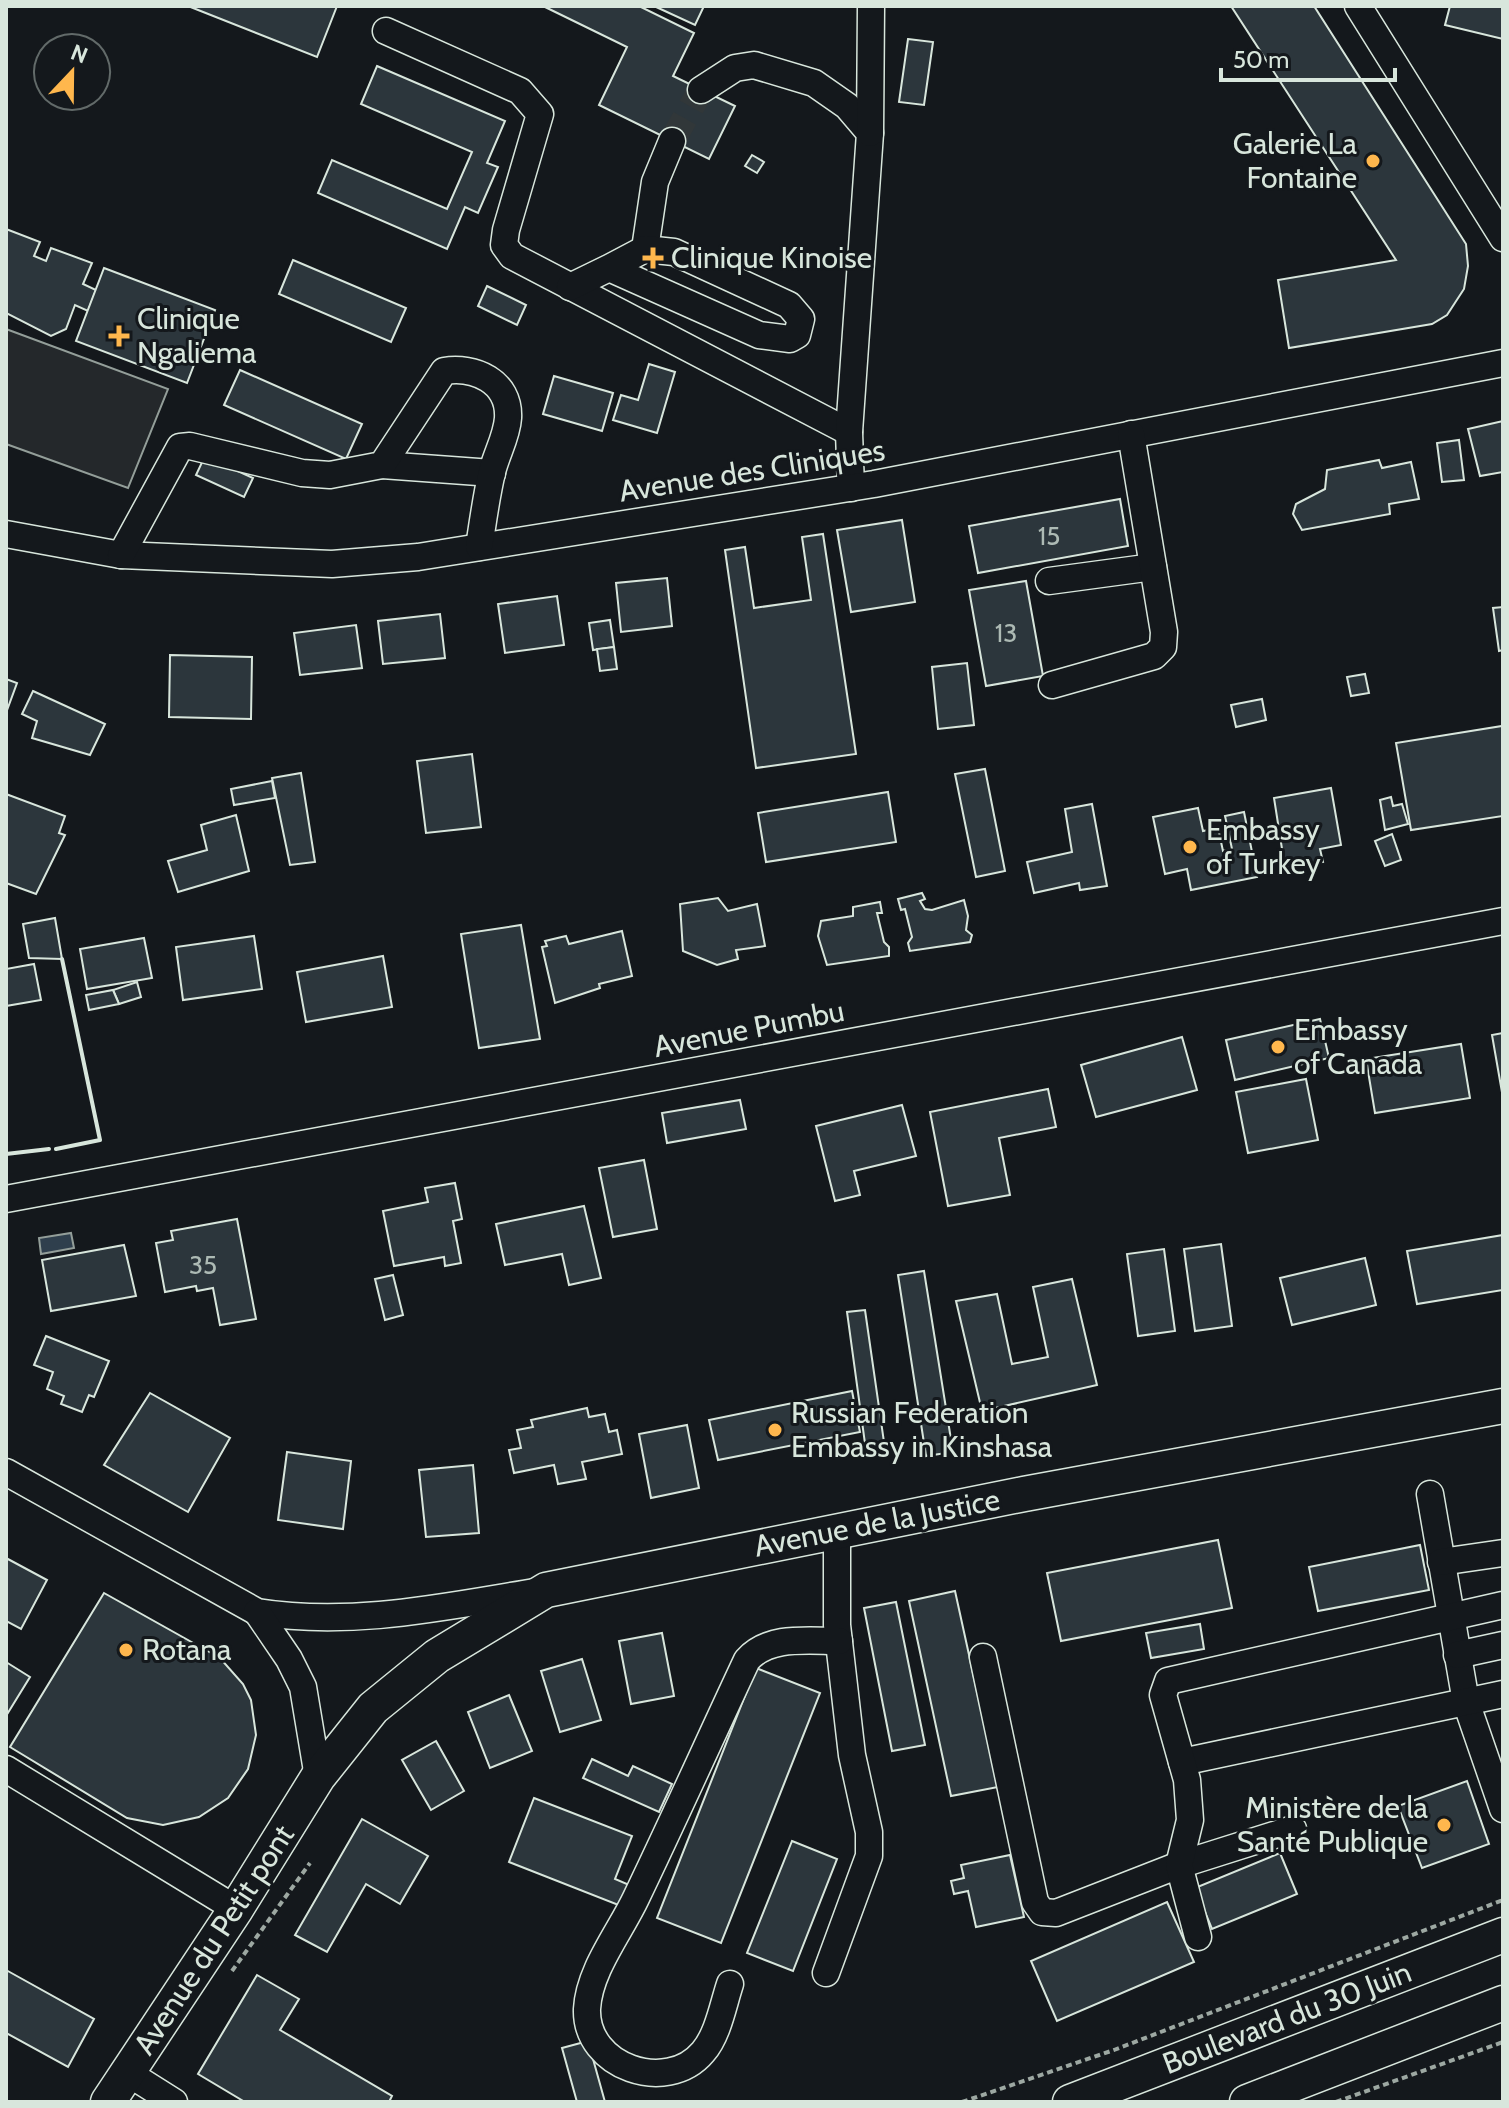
<svg xmlns="http://www.w3.org/2000/svg" width="1509" height="2108" viewBox="0 0 1509 2108" font-family="Cabin,sans-serif">
<style>
.parking{fill:#24282b;stroke:#939e99;stroke-width:2}
.water{fill:#2f3f4d;stroke:#939e99;stroke-width:2}
.building{fill:#2c363c;stroke:#d8e6dc;stroke-width:2}
.lines{fill:none;stroke-linecap:round;stroke-linejoin:round}
.minor-tunnel{stroke:#313739;stroke-width:26;stroke-dasharray:26 13;stroke-linecap:butt}
.minor-casing{stroke:#d8e6dc;stroke-width:29}
.major-casing{stroke:#d8e6dc;stroke-width:37}
.path{stroke:#9da8a2;stroke-width:4;stroke-dasharray:6 4;stroke-linecap:butt}
.minor{stroke:#14181c;stroke-width:26}
.major{stroke:#14181c;stroke-width:34}
.wall{stroke:#d8e6dc;stroke-width:4}
.poi-dot{fill:#ffb74d;stroke:#14181c;stroke-width:3}
.labels{text-anchor:middle;stroke-width:6;stroke-linejoin:round;paint-order:stroke}
.number-label{font-size:26px;fill:#adbab4}
.poi-label{font-size:30px;fill:#d8e6dc;stroke:#14181c;text-anchor:start}
.street-label{font-size:30px;fill:#d8e6dc;stroke:#14181c}
</style>
<rect width="100%" height="100%" fill="#14181c"/>
<path class="parking" d="M6,329L168,389L128,488L6,444Z"/>
<path class="water" d="M71,1233L74,1248L41,1254L39,1238Z"/>
<g class="building">
<path d="M188,6H337L317,57Z"/>
<path d="M543,6H639L694,33L673,76L735,106L709,159L599,105L627,47Z"/>
<path d="M654,6H704L695,25Z"/>
<path d="M1231,6H1314L1466,244L1468,266L1464,289L1447,315L1432,324L1289,348L1278,280L1396,260Z"/>
<path d="M1450,6H1503V39L1445,25Z"/>
<path d="M908,39L933,42L924,105L899,102Z"/>
<path d="M377,66L505,121L487,163L498,167L478,213L465,207L447,249L318,193L332,160L447,209L472,152L361,104Z"/>
<path d="M752,155L764,162L757,173L745,166Z"/>
<path d="M6,229L40,242L34,256L46,261L51,248L92,263L83,284L96,290L88,311L75,305L66,329L51,336L6,313Z"/>
<path d="M293,260L406,308L391,342L279,294Z"/>
<path d="M104,268L215,310L187,383L76,341Z"/>
<path d="M487,286L526,305L517,325L478,306Z"/>
<path d="M649,364L675,372L657,433L613,420L621,395L638,400Z"/>
<path d="M240,370L362,424L346,459L224,405Z"/>
<path d="M554,376L613,393L602,431L543,414Z"/>
<path d="M1503,421V472L1480,476L1468,429Z"/>
<path d="M1459,440L1464,480L1442,482L1437,443Z"/>
<path d="M205,456L253,478L244,497L196,475Z"/>
<path d="M1379,460L1382,468L1411,462L1419,499L1389,504L1390,514L1302,530L1293,514L1296,504L1325,489L1327,470Z"/>
<path d="M1120,499L1128,546L978,573L969,526Z"/>
<path d="M902,520L915,602L851,612L837,530Z"/>
<path d="M823,534L856,754L756,768L725,550L745,547L754,608L811,600L802,537Z"/>
<path d="M667,578L672,626L621,632L616,583Z"/>
<path d="M1026,581L1043,676L986,686L969,590Z"/>
<path d="M557,596L564,645L505,653L498,604Z"/>
<path d="M1503,607V650L1499,651L1493,608Z"/>
<path d="M440,614L445,658L383,664L378,621Z"/>
<path d="M610,620L614,647L593,650L589,623Z"/>
<path d="M356,625L362,668L300,675L294,633Z"/>
<path d="M614,647L617,669L600,671L597,649Z"/>
<path d="M170,655L252,657L251,719L169,717Z"/>
<path d="M967,663L974,725L938,729L932,667Z"/>
<path d="M1365,674L1369,693L1351,696L1347,677Z"/>
<path d="M6,679L17,683L6,713Z"/>
<path d="M33,691L105,724L90,755L32,738L37,721L22,714Z"/>
<path d="M1262,699L1266,720L1236,727L1231,705Z"/>
<path d="M1502,726L1503,816L1411,830L1396,743Z"/>
<path d="M472,754L481,827L426,833L417,761Z"/>
<path d="M985,769L1005,871L976,877L955,774Z"/>
<path d="M301,773L315,862L290,865L272,778Z"/>
<path d="M272,781L275,798L234,805L231,789Z"/>
<path d="M1331,788L1341,845L1320,849L1323,862L1285,868L1274,798Z"/>
<path d="M888,792L896,842L766,862L758,813Z"/>
<path d="M6,794L65,816L59,833L65,835L36,894L6,883Z"/>
<path d="M1391,797L1393,806L1402,804L1408,824L1385,830L1380,800Z"/>
<path d="M1092,804L1107,886L1080,890L1079,883L1034,893L1027,862L1072,852L1065,809Z"/>
<path d="M1198,808L1203,831L1218,828L1223,851L1232,849L1225,816L1244,812L1257,877L1191,890L1187,869L1165,874L1153,817Z"/>
<path d="M236,815L249,871L178,892L168,861L207,850L201,825Z"/>
<path d="M1392,834L1401,860L1385,866L1375,841Z"/>
<path d="M922,893L925,899L920,901L925,909L932,910L964,900L968,916L966,930L972,935L970,942L910,951L908,943L912,937L905,909L901,910L898,899Z"/>
<path d="M718,898L728,911L757,904L765,946L736,950L738,959L717,965L683,951L680,904Z"/>
<path d="M880,902L882,913H877L884,942L889,947V956L827,965L818,936L821,921L853,916V907Z"/>
<path d="M55,918L62,959L29,958L23,924Z"/>
<path d="M521,925L540,1039L479,1048L461,934Z"/>
<path d="M622,931L632,976L599,984L600,988L555,1003L542,947L547,946L545,941L566,936L569,944Z"/>
<path d="M254,936L262,989L183,1000L176,947Z"/>
<path d="M144,938L152,978L87,989L80,949Z"/>
<path d="M383,956L392,1007L306,1022L297,972Z"/>
<path d="M34,964L41,1000L6,1006V969Z"/>
<path d="M137,982L141,997L119,1004L113,990Z"/>
<path d="M113,990L119,1004L89,1010L86,995Z"/>
<path d="M1320,1019L1329,1058L1235,1080L1226,1040Z"/>
<path d="M1503,1033V1098L1492,1035Z"/>
<path d="M1182,1037L1197,1090L1096,1117L1081,1065Z"/>
<path d="M1461,1044L1470,1098L1375,1113L1366,1059Z"/>
<path d="M1306,1079L1318,1140L1248,1153L1236,1092Z"/>
<path d="M1048,1089L1056,1127L999,1138L1010,1195L948,1206L930,1112Z"/>
<path d="M740,1100L746,1129L667,1143L662,1113Z"/>
<path d="M902,1105L916,1156L854,1171L860,1195L835,1201L816,1126Z"/>
<path d="M644,1160L657,1229L613,1237L599,1168Z"/>
<path d="M455,1183L462,1219L453,1221L461,1263L445,1266L444,1257L394,1266L383,1211L428,1202L425,1188Z"/>
<path d="M584,1206L601,1278L569,1285L562,1254L505,1265L496,1224Z"/>
<path d="M237,1219L256,1319L220,1325L213,1288L197,1291L196,1286L165,1292L156,1243L173,1240L171,1231Z"/>
<path d="M1503,1235V1290L1417,1304L1407,1251Z"/>
<path d="M1221,1244L1232,1326L1195,1331L1184,1249Z"/>
<path d="M124,1245L136,1296L51,1311L42,1260Z"/>
<path d="M1164,1249L1175,1331L1138,1336L1127,1254Z"/>
<path d="M1365,1258L1376,1305L1292,1325L1280,1278Z"/>
<path d="M924,1271L953,1452L926,1456L898,1275Z"/>
<path d="M393,1275L403,1315L385,1320L375,1279Z"/>
<path d="M1072,1279L1097,1385L982,1411L956,1301L997,1294L1012,1364L1048,1357L1033,1287Z"/>
<path d="M865,1310L885,1449L866,1451L847,1312Z"/>
<path d="M46,1336L109,1361L94,1397L89,1395L82,1412L61,1404L64,1396L47,1389L53,1372L34,1365Z"/>
<path d="M852,1391L860,1432L718,1460L709,1420Z"/>
<path d="M150,1393L230,1438L188,1512L104,1465Z"/>
<path d="M587,1408L589,1417L605,1414L609,1432L617,1430L622,1454L582,1462L586,1479L558,1484L554,1465L514,1473L509,1450L521,1448L517,1430L533,1427L531,1420Z"/>
<path d="M687,1425L699,1488L651,1498L639,1434Z"/>
<path d="M287,1452L351,1461L343,1529L278,1520Z"/>
<path d="M473,1465L479,1533L426,1537L419,1470Z"/>
<path d="M1218,1540L1232,1608L1061,1641L1047,1573Z"/>
<path d="M1420,1545L1429,1590L1318,1611L1309,1567Z"/>
<path d="M6,1558L47,1580L21,1629L6,1621Z"/>
<path d="M955,1591L998,1787L951,1796L909,1601Z"/>
<path d="M104,1593L220,1658L243,1684L251,1700L256,1735L248,1769L228,1798L199,1817L163,1825L127,1818L10,1747Z"/>
<path d="M896,1602L925,1745L892,1751L864,1608Z"/>
<path d="M1200,1624L1204,1649L1151,1658L1146,1633Z"/>
<path d="M662,1633L674,1696L631,1704L619,1641Z"/>
<path d="M582,1659L601,1720L560,1732L541,1671Z"/>
<path d="M6,1662L30,1677L6,1716Z"/>
<path d="M756,1668L820,1693L721,1943L657,1918Z"/>
<path d="M509,1695L532,1751L490,1768L468,1712Z"/>
<path d="M436,1741L464,1791L431,1810L402,1760Z"/>
<path d="M592,1759L628,1776L633,1766L672,1784L659,1812L583,1778Z"/>
<path d="M1467,1781L1489,1844L1422,1868L1398,1806Z"/>
<path d="M534,1798L632,1836L615,1879L634,1887L626,1908L509,1862Z"/>
<path d="M362,1819L428,1856L400,1904L366,1884L327,1952L295,1935Z"/>
<path d="M792,1841L837,1859L793,1971L747,1953Z"/>
<path d="M1280,1853L1297,1894L1212,1929L1195,1888Z"/>
<path d="M1010,1855L1024,1917L976,1927L968,1891L954,1894L951,1881L964,1878L961,1865Z"/>
<path d="M1167,1902L1194,1962L1057,2021L1031,1961Z"/>
<path d="M6,1970L94,2019L68,2067L6,2033Z"/>
<path d="M257,1975L299,1999L280,2030L392,2096L389,2102H245L198,2074Z"/>
<path d="M588,2041L605,2102H577L562,2048Z"/>
</g>
<g class="lines">
<path class="minor-tunnel" d="M672,141L701,90"/>
<g class="minor-casing">
<g id="minor">
<path d="M1358,6L1503,238"/>
<path d="M386,31L520,91L540,114L506,230L504,245L512,256L849,432"/>
<path d="M701,90L735,68L754,65L814,83L847,106L870,133L849,432L851,488"/>
<path d="M870,133L871,6"/>
<path d="M645,249L655,182L672,141"/>
<path d="M570,287L609,268L759,335L790,339L797,335L801,319L789,305L674,252L645,249L609,268"/>
<path d="M382,465L492,473"/>
<path d="M6,534L121,555L332,564L418,557L874,484L1503,363"/>
<path d="M121,555L180,447L190,446L302,473L330,475L382,465L444,371C474,366 510,381 508,418C507,436 496,455 492,472C486,497 483,522 479,547"/>
<path d="M1049,581L1153,567"/>
<path d="M1052,685L1154,656L1163,647L1164,632L1131,434"/>
<path d="M6,1199L1503,921"/>
<path d="M6,1472L257,1612C351,1627 443,1607 535,1592"/>
<path d="M1430,1494L1466,1702L1503,1809"/>
<path d="M1441,1562L1503,1553"/>
<path d="M257,1612L289,1659L303,1687L318,1777"/>
<path d="M1457,1655L1503,1645"/>
<path d="M983,1657L1035,1902L1042,1912L1056,1913L1179,1865L1293,1829"/>
<path d="M1182,1762L1503,1694"/>
<path d="M6,1769L236,1909"/>
<path d="M1198,1937L1179,1865L1190,1820L1187,1780L1163,1695L1168,1681L1503,1605"/>
<path d="M826,1973L869,1856V1832L852,1755L837,1625V1530"/>
<path d="M730,1984C723,2005 718,2035 703,2052C667,2095 585,2067 587,2009C589,1970 620,1932 636,1898C674,1819 710,1739 747,1660C769,1635 808,1641 839,1641"/>
<path d="M128,2073L174,2102"/>
</g>
</g>
<g class="major-casing">
<g id="major">
<path d="M108,2102L236,1909L318,1777L373,1708L437,1656L546,1590L1024,1494L1503,1406"/>
<path d="M1070,2102L1503,1935"/>
<path d="M1247,2102L1503,2003"/>
</g>
</g>
<g class="path">
<path d="M232,1971L310,1863"/>
<path d="M962,2102L1114,2050L1503,1900"/>
<path d="M1336,2102L1503,2042"/>
</g>
<use href="#minor" class="minor"/>
<use href="#major" class="major"/>
<g class="wall">
<path d="M56,1149L100,1140L62,959"/>
<path d="M6,1154L49,1149"/>
</g>
</g>
<g class="poi-dot">
<circle cx="1373" cy="161" r="8"/>
<path d="M649 246h8v8h8v8h-8v8h-8v-8h-8v-8h8z"/>
<path d="M115 324h8v8h8v8h-8v8h-8v-8h-8v-8h8z"/>
<circle cx="1190" cy="847" r="8"/>
<circle cx="1278" cy="1047" r="8"/>
<circle cx="775" cy="1430" r="8"/>
<circle cx="126" cy="1650" r="8"/>
<circle cx="1444" cy="1825" r="8"/>
</g>
<g class="labels">
<g class="number-label">
<text x="1049" y="545">15</text>
<text x="1006" y="642">13</text>
<text x="203" y="1274">35</text>
</g>
<g class="poi-label">
<text x="1357" y="154" text-anchor="end">Galerie La<tspan x="1357" dy="34">Fontaine</tspan></text>
<text x="671" y="268">Clinique Kinoise</text>
<text x="137" y="329">Clinique<tspan x="137" dy="34">Ngaliema</tspan></text>
<text x="1206" y="840">Embassy<tspan x="1206" dy="34">of Turkey</tspan></text>
<text x="1294" y="1040">Embassy<tspan x="1294" dy="34">of Canada</tspan></text>
<text x="791" y="1423">Russian Federation<tspan x="791" dy="34">Embassy in Kinshasa</tspan></text>
<text x="142" y="1660">Rotana</text>
<text x="1428" y="1818" text-anchor="end">Ministère de la<tspan x="1428" dy="34">Santé Publique</tspan></text>
</g>
<g class="street-label">
<text transform="translate(752 471) rotate(-9)" y="10">Avenue des Cliniques</text>
<text transform="translate(749 1029) rotate(-11)" y="10">Avenue Pumbu</text>
<text transform="translate(877 1523) rotate(-11)" y="10">Avenue de la Justice</text>
<text transform="translate(214 1940) rotate(-57)" y="10">Avenue du Petit pont</text>
<text transform="translate(1287 2018) rotate(-21)" y="10">Boulevard du 30 Juin</text>
</g>
</g>
<rect width="1509" height="2108" fill="none" stroke="#d8e6dc" stroke-width="16"/>
<g transform="translate(72 72) rotate(22)"><circle r="38" fill="#14181c" stroke="#626a69" stroke-width="2"/>
<path d="M0-6L14 30L0 20L-14 30Z" fill="#ffb74d"/>
<text y="-12" font-size="22" font-weight="bold" text-anchor="middle" fill="#d8e6dc">N</text>
</g>
<path d="M1221 68v12h174v-12" fill="none" stroke="#d8e6dc" stroke-width="4"/>
<text x="1233" y="68" font-size="24" fill="#d8e6dc" stroke="#14181c" stroke-width="6" paint-order="stroke">50 m</text>
</svg>
